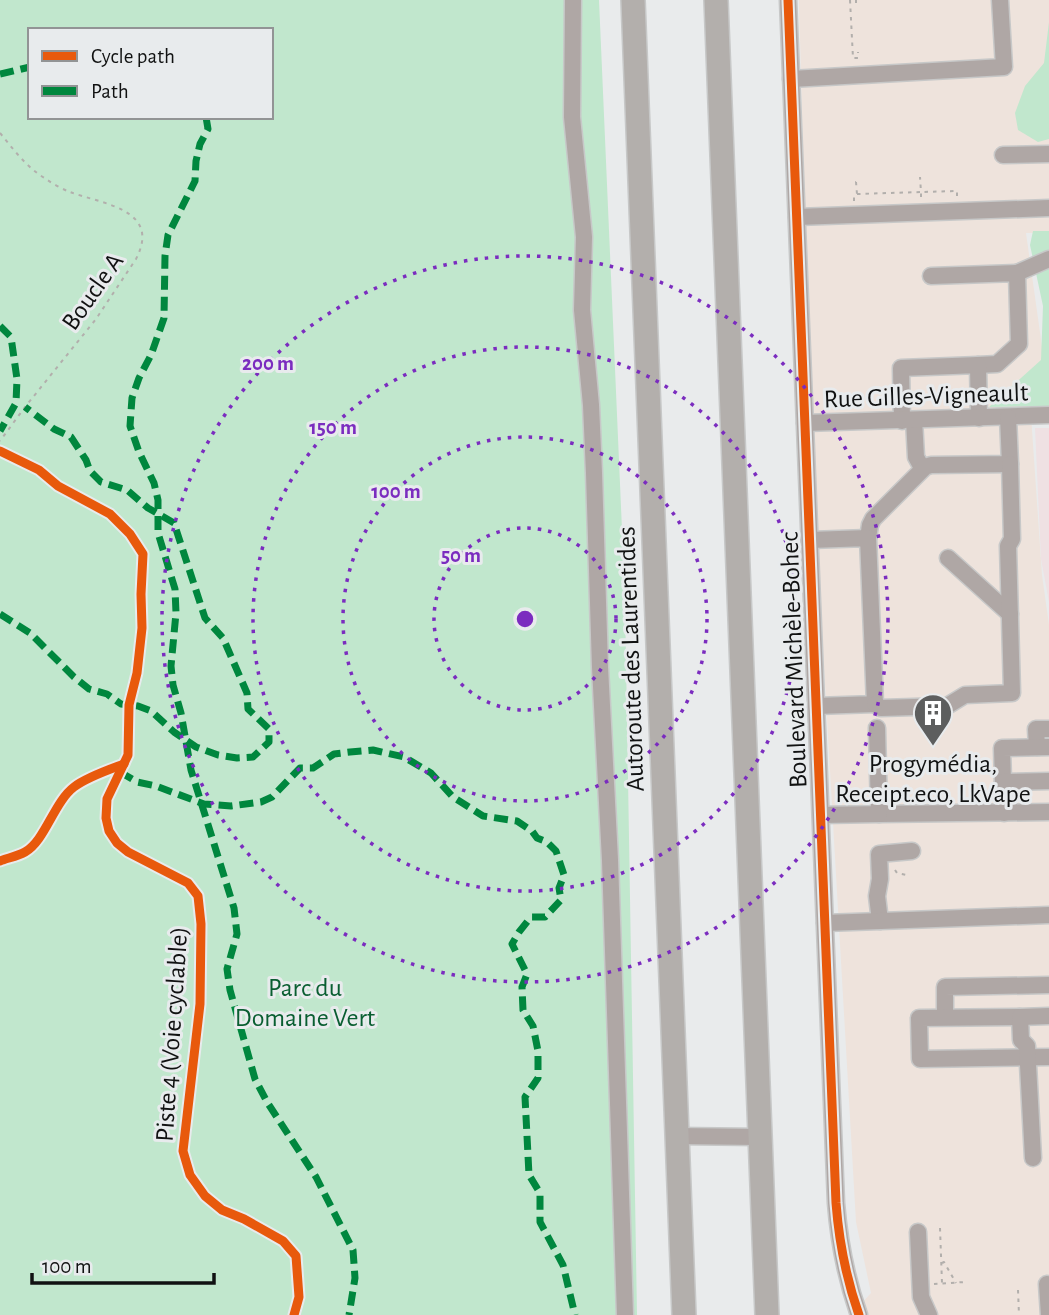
<svg xmlns="http://www.w3.org/2000/svg" width="1049" height="1315" viewBox="0 0 1049 1315" font-family="'Alegreya Sans',sans-serif">
<style>
.industrial{fill:#eee3dc}
.education{fill:#efe1e3}
.green{fill:#c1e7cd;fill-rule:evenodd}
.lines{fill:none;stroke-linecap:round;stroke-linejoin:round}
.minor-casing{stroke:#c7c8c8;stroke-width:19}
.highway-casing{stroke:#c7c8c8;stroke-width:26}
.path{stroke:#b2afac;stroke-width:2;stroke-dasharray:3.5 5;stroke-linecap:butt}
.minor{stroke:#afa7a5;stroke-width:16}
.highway{stroke:#b3afac;stroke-width:23}
.quiet{stroke:#00873e;stroke-width:7;stroke-dasharray:14 7;stroke-linecap:butt}
.cycleway-casing{stroke:#e8ebed;stroke-width:13}
.cycleway{stroke:#e8590c;stroke-width:9}
.ring{fill:none;stroke:#7b2cbf;stroke-width:3.5;stroke-dasharray:3.5 7}
.labels{text-anchor:middle;stroke-width:6;stroke-linejoin:round;paint-order:stroke}
.street-label{font-size:26px;fill:#111212;stroke:#e8ebed}
.poi-label{font-size:26px;fill:#111212;stroke:#e8ebed}
.park-label{font-size:26px;fill:#095e31;stroke:#e8ebed}
.centre{fill:#7b2cbf;stroke:#e8ebed;stroke-width:3.5}
.ring-label{font-size:21px;text-anchor:middle;font-weight:bold;fill:#7b2cbf;stroke:#e8ebed;stroke-width:6;stroke-linejoin:round;paint-order:stroke}
</style>
<rect width="100%" height="100%" fill="#e9ebec"/>
<path class="industrial" d="M799,0H1049V233H1026L1045,368L1030,401L1042,575L1049,625V1315H851L871,1293L856,1222L810,423Z"/>
<path class="education" d="M1035,428H1049V602L1041,559Z"/>
<g class="green">
<path d="M0,0H599L625,599L637,1315H0ZM30,30H271V117H30Z"/>
<path d="M1049,22V139L1038,142L1018,130L1015,113L1025,86L1044,63Z"/>
<path d="M1033,231H1049V406L989,407L1041,360L1043,306L1030,245Z"/>
</g>
<g class="lines">
<g class="minor-casing">
<g id="minor">
<path d="M573,0L572,117L584,237L582,310L591,405L594,473L600,667L610,860L625,1315"/>
<path d="M788,0L836,1203C839,1242 846,1278 859,1315"/>
<path d="M791,79L1004,67L1000,0"/>
<path d="M1003,155L1049,154"/>
<path d="M797,217L1049,208"/>
<path d="M1017,273L1049,259"/>
<path d="M931,276L1017,273L1019,344L997,364L978,365"/>
<path d="M914,420L916,457L922,468"/>
<path d="M902,421L901,368L978,365L979,418"/>
<path d="M805,423L1049,415"/>
<path d="M868,538L870,525L873,519L925,467L931,465L1010,464L1008,417"/>
<path d="M810,540L868,538L875,704L816,706"/>
<path d="M948,558L1010,614"/>
<path d="M875,704L881,708L947,706L965,695L1012,693L1008,546L1012,539L1010,464"/>
<path d="M1037,747L1036,729H1049"/>
<path d="M1003,782L1002,748L1049,747"/>
<path d="M1004,813L1003,782L1049,781"/>
<path d="M879,814L1049,812"/>
<path d="M821,815L879,814L877,728"/>
<path d="M880,921L877,896L880,879L879,854L912,851"/>
<path d="M825,923L1049,915"/>
<path d="M945,1017V987L1049,985"/>
<path d="M1020,1017L919,1018L920,1059L1049,1057"/>
<path d="M677,1136L759,1137"/>
<path d="M1033,1158L1027,1046L1021,1040L1020,1017L1049,1016"/>
<path d="M918,1232L921,1297L929,1315"/>
<path d="M1047,1284L1049,1315"/>
</g>
</g>
<g class="highway-casing">
<g id="highway">
<path d="M633,0L684,1315"/>
<path d="M716,0L767,1315"/>
</g>
</g>
<g class="path">
<path d="M850,0L853,58H858V52"/>
<path d="M856,0V3"/>
<path d="M0,133C14,150 26,167 46,179C53,184 62,189 70,192C102,204 162,209 136,259L96,319L25,407L0,441"/>
<path d="M857,194L921,192L920,177"/>
<path d="M921,197V192L957,191V196"/>
<path d="M854,201V197L857,194L856,182L859,181"/>
<path d="M895,870L897,873L907,875"/>
<path d="M940,1228L942,1283"/>
<path d="M942,1263L944,1262L956,1283"/>
<path d="M934,1284L965,1282"/>
<path d="M1018,1290L1019,1315"/>
</g>
<use href="#minor" class="minor"/>
<use href="#highway" class="highway"/>
<g class="quiet">
<path d="M0,74L30,67"/>
<path d="M206,117L208,129L200,144L196,161L195,181L168,235L165,256L164,318L151,355L139,378L132,398L130,426L139,452L154,483L158,500V533L175,589L176,613L171,666L173,685L181,713L191,770L234,908L237,934L227,969L230,990L255,1079L267,1102L316,1177L353,1250L355,1278L349,1315"/>
<path d="M0,326L11,337L17,379L16,403L0,431"/>
<path d="M0,614L30,633L74,677L89,689L107,694L121,704L138,706L151,711L174,732L196,747L218,755L237,758L253,757L269,742V729L248,709L247,693L223,638L205,618L174,523L148,508L127,490L101,482L90,471L86,460L71,437L54,429L25,407"/>
<path d="M120,772L137,782L156,786L204,804L231,806L261,802L272,797L300,768H313L334,754L350,752L373,750L404,757L431,773L453,797L483,816L517,821L532,831L537,838L547,842L556,851L564,875L559,888L561,900L545,917H531L519,932L512,944L527,974L522,987L523,1010L533,1026L538,1051V1078L525,1097L529,1175L540,1193V1222L563,1265L575,1315"/>
</g>
<g class="cycleway-casing">
<g id="cycleway">
<path d="M788,0L836,1203C839,1242 846,1278 859,1315"/>
<path d="M0,451L39,470L58,486L110,514L130,534L143,554L141,594L142,628L137,673L129,705L128,755L107,799L106,818L109,831L117,843L128,852L188,883L198,896L201,924L200,1004L183,1151L190,1175L205,1196L222,1210L244,1219L283,1241L296,1256L299,1297L294,1315"/>
<path d="M0,861C8,858 18,856 25,852C45,841 54,802 74,787C87,777 108,770 124,764"/>
</g>
</g>
<use href="#cycleway" class="cycleway"/>
</g>
<g class="ring">
<circle cx="525" cy="619" r="91"/>
<circle cx="525" cy="619" r="182"/>
<circle cx="525" cy="619" r="272"/>
<circle cx="525" cy="619" r="363"/>
</g>
<defs>
<g id="building-pin" transform="scale(2.0125)"><path d="M0 17L-7.5 6A9.5 9.5 0 1 1 7.5 6Z" fill="#5d5e5e" stroke="#e8ebed"/><path d="M-4-6H4V6H1V3H-1V6H-4ZM-2.5-4.3h1.7v1.8h-1.7ZM.8-4.3h1.7v1.8H.8ZM-2.5-1h1.7V.8h-1.7ZM.8-1h1.7V.8H.8Z" fill="#fff"/></g>
</defs>
<g fill-rule="evenodd">
<use href="#building-pin" x="933" y="713"/>
</g>
<g class="labels">
<g class="street-label">
<text transform="translate(92 291) rotate(-55)" y="9">Boucle A</text>
<text transform="translate(926 395) rotate(-2)" y="9">Rue Gilles-Vigneault</text>
<text transform="translate(630 659) rotate(-92)" y="9">Autoroute des Laurentides</text>
<text transform="translate(793 660) rotate(-92)" y="9">Boulevard Michèle-Bohec</text>
<text transform="translate(171 1034) rotate(-86)" y="9">Piste 4 (Voie cyclable)</text>
</g>
<g class="poi-label">
<text x="933" y="772">Progymédia,<tspan x="933" dy="30">Receipt.eco, LkVape</tspan></text>
</g>
<g class="park-label">
<text x="305" y="996">Parc du<tspan x="305" dy="30">Domaine Vert</tspan></text>
</g>
</g>
<circle cx="525" cy="619" r="10" class="centre"/>
<g class="ring-label">
<text x="268" y="370">200 m</text>
<text x="333" y="434">150 m</text>
<text x="396" y="498">100 m</text>
<text x="461" y="562">50 m</text>
</g>
<rect x="28" y="28" width="245" height="91" fill="#e8ebed" stroke="#929495" stroke-width="2"/>
<rect x="42" y="51" width="35" height="10" fill="#e8590c" stroke="#929495" stroke-width="2"/>
<text x="91" y="63" font-size="21" fill="#111212">Cycle path</text>
<rect x="42" y="86" width="35" height="10" fill="#00873e" stroke="#929495" stroke-width="2"/>
<text x="91" y="98" font-size="21" fill="#111212">Path</text>
<path d="M32 1273v10h182v-10" fill="none" stroke="#111212" stroke-width="3.5"/>
<text x="42" y="1273" font-size="21" fill="#111212" stroke="#e8ebed" stroke-width="5" paint-order="stroke">100 m</text>
</svg>
